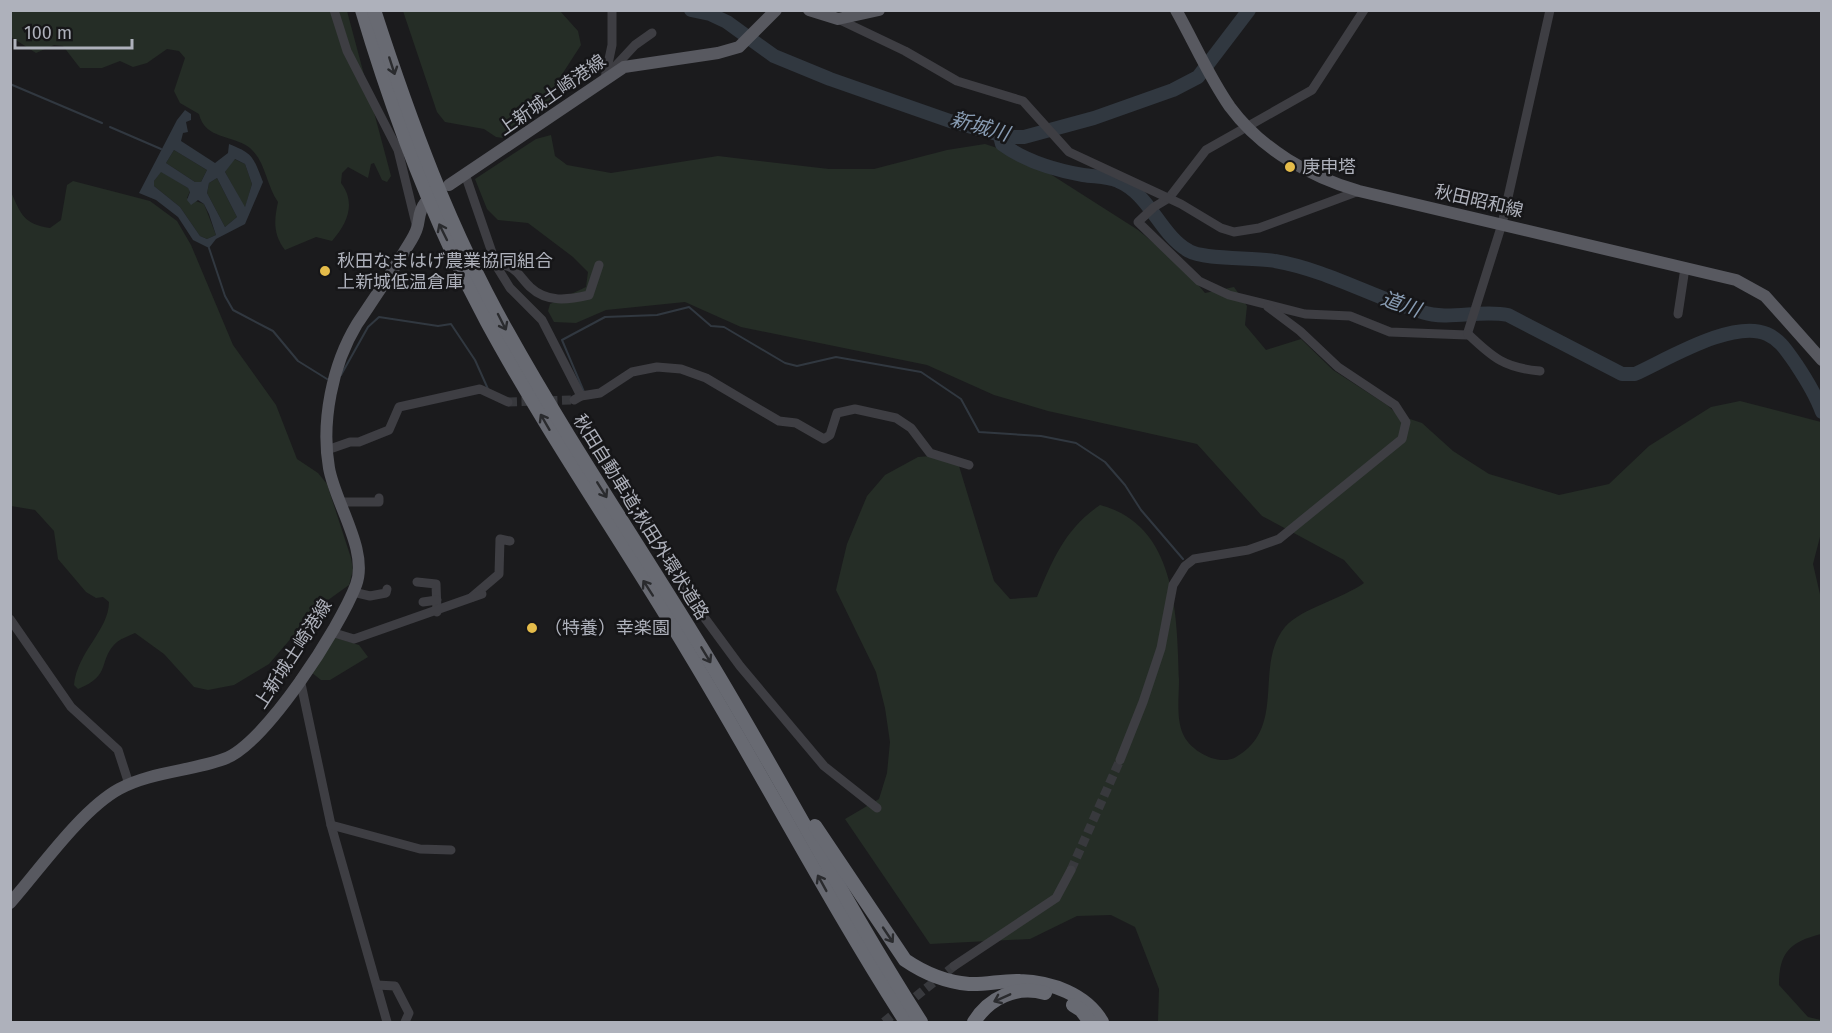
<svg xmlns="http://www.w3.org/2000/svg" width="1832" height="1033" viewBox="0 0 1832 1033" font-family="'Fira Sans','Noto Sans JP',sans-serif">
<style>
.green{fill:#252d26}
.water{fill:#313840;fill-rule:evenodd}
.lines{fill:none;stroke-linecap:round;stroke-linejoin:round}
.stream{stroke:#313840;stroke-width:2}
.river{stroke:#313840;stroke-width:14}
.minor-tunnel{stroke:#38393d;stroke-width:9;stroke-dasharray:9 4.5;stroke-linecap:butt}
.minor{stroke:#3e3e43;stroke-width:9}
.major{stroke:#585960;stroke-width:12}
.highway{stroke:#686a72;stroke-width:14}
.oneway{stroke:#2a2b2e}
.poi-dot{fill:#e5bc4a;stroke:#161618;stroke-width:2}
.labels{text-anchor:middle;stroke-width:5;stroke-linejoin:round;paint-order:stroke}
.street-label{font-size:18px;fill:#aeb1bb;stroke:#161618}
.poi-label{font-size:18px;fill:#aeb1bb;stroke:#161618;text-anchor:start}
.water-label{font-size:20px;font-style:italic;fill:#889cb3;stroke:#161618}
</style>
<rect width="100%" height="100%" fill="#1b1b1d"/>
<g class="green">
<path d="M11,11H347L391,176L387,182L382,180L374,163L371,164L368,178L348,167L342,173L341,183C356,203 348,222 332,241L316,237L285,250C273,234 274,221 278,202C266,185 266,162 250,148C232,134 205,140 199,114L180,103L174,91L185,58L179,51L167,49L147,63L133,67L120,61L102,68H80L63,46L54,45L36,53L11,37Z"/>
<path d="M403,11H560L578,31L581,45L559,79L551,104L503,138L496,137L484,129L445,122L437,112Z"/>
<path d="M551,135L555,156L567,165L611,173L718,156L829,169H874L947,150L985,144L1022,156L1138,230L1183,267L1205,293L1234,287L1247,306L1245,325L1266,350L1301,339L1333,370L1387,405L1398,415L1422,423L1453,451L1489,474L1559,495L1609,484L1649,446L1711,407L1740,401L1821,422V533L1813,564L1822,603L1821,934C1790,942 1779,952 1779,985L1808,1017L1821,1020V1022H1158L1159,989L1135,927L1111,915L1077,916L1030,939L930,944L845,819L879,799L887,773L890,742L885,708L876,672L836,590L847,544L867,496L885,475L918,457L943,455L959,466L994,581L1010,599L1037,597C1053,559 1065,529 1100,505C1177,525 1177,615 1179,680C1179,697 1176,718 1183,734C1190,751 1219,767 1236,757C1288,727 1253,666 1285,627C1302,608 1342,599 1364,583L1344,560L1262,516L1197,444L1048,411L994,395L927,365L741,327L685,302L606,310L576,323L554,322L548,311L550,304L586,287L588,272L573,257L528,223L498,220L487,209L475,179L536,139Z"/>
<path d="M174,150L207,170L201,182H195L166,163Z"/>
<path d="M234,159L245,164L252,184L245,208L225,172Z"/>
<path d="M161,171L188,188L190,191L187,198L204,204L216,235L207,239L200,236L180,207L154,186V181Z"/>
<path d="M217,178L237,217L225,227L207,193L209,183Z"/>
<path d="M73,181L150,201L177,221L191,245L233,345L276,405L297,459L318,473L327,484L351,558L353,570L349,585L317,608L269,664L234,685L208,690L194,687L164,654L135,633C129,636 122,638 117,642C97,660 113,675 78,689L74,685C77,652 109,630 109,602L103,597L96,598L86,592L58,559L54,531L35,510L11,506L10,190C21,214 23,224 50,228L61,220L67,185Z"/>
<path d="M333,637L359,645L368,657L330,680H321L311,672Z"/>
</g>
<path class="water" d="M185,110L191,114V120L186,122L188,132L183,133L181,141L215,163L228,153L229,144C254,154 253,157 263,182L245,224L216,239L209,248L193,240L178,217L156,200L139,193L177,120ZM174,150L207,170L201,182H195L166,163ZM235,159L245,164L252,184L245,207L225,172ZM161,172L188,188L190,192L187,200L191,205L198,200L204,204L209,214L216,235L207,239L200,236L180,207L154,186V181ZM217,178L237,217L225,227L207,193L209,183Z"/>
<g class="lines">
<g class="stream">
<path d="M10,84L102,123"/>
<path d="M110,127L161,149"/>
<path d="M209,248L225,296L233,310L273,331L298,361L327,379"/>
<path d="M341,375L368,327L379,317L438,326L451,324L475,360L488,389"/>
<path d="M584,392L562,340L605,317L657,315L689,307L711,326L724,327L785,363L797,366L836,357L921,372L961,399L979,432L1041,436L1076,443L1105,462L1125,485L1141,510L1183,559"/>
</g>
<g class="river">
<path d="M691,10L710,14L727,22L774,56L830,79L950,121L1008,137H1024L1094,118L1173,90L1198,77L1249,10"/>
<path d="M1000,136L1002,144C1025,161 1055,170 1083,175C1095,177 1107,176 1118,181C1150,194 1160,235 1189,251C1204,260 1255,257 1275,261C1327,270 1372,297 1422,312C1449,321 1480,309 1508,315L1622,374H1635C1668,359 1733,319 1767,334C1781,340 1788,353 1796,364C1806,379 1816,395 1822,412"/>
</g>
<g class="minor-tunnel">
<path d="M508,402L574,400"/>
<path d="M1071,870L1120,760"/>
<path d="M884,1022L954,966"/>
</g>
<g class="minor">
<path d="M334,10L347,51L398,150L417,228"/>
<path d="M1364,10L1312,90L1206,150L1169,198L1154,207L1138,222L1199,281L1229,295L1305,314L1350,316L1390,332L1467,335L1502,224L1550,10"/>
<path d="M838,19L905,51L957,81L1023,101L1069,152L1181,204L1221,228L1234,232L1259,228L1359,191"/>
<path d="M609,73L635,45L652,33"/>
<path d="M605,78L612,45V10"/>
<path d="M466,177L497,267L510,288L542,320L581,396"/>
<path d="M496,264C516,265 518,275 530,287C547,303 568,300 589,295L599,265"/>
<path d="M1678,314L1685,268"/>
<path d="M1468,334C1493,358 1505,368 1540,371"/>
<path d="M574,400L581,396L600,393L632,372L657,367L681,369L706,378L779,421L796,423L824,439L830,435L837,413L855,409L896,418L911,428L930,453L969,465"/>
<path d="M327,450L350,442H359L389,430L399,407L480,389L508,402"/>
<path d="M339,502H379V498"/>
<path d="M650,524L690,598L740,666L824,766L877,808"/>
<path d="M417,582L436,584L437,612"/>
<path d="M353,592L370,596L386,593L387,589"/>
<path d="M472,597L499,574L500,539L510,541"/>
<path d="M423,602L437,600"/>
<path d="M10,619L71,707L118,750L129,784"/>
<path d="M331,632L354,639L482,594"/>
<path d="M300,679L331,825L387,1022"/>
<path d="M1120,760L1143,702L1161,648L1173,585L1185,566L1194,559L1248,550L1279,539L1402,439L1406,422L1395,405L1338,367L1300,331L1268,307"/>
<path d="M331,825L420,849L451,850"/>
<path d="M954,966L1056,898L1071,870"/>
<path d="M377,985L395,986L409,1013L405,1022"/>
</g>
<g class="major">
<path d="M809,10L838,19L879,10"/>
<path d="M1176,10C1194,42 1209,77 1230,107C1261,149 1310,177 1359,191L1736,280L1765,296L1822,360"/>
<path d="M449,185L624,67L718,53L739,47L776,10"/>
<path d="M10,903C40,869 81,810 119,789C150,772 191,771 224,759C265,745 340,627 356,585C369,551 335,503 329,468C321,422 332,365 357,324C373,300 389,277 404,252C408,245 415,236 417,228C420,219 418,212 425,203"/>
</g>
<g class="highway">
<path d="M362,10C394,118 434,223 487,322C549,436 623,542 689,653C763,775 829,902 906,1022"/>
<path d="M374,10C410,121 450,230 507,331C567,439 637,542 701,647C777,771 843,900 921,1022"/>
<path d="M815,826L905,960C924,973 946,982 969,984C986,985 1003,980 1020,981C1051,982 1086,994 1102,1022"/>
<path d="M1073,1005L1081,1010L1090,1022"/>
<path d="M974,1022C989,998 1016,985 1045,993"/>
</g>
</g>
<defs><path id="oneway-shaft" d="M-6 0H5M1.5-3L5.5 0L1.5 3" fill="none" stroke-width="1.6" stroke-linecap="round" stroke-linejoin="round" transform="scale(1.5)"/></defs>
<g class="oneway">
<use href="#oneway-shaft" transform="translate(392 66) rotate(72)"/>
<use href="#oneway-shaft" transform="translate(443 232) rotate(-116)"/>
<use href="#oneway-shaft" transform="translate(502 322) rotate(63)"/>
<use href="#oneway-shaft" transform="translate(545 422) rotate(-120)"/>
<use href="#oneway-shaft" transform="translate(602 490) rotate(58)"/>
<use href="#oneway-shaft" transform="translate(648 588) rotate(-123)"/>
<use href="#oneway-shaft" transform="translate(706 655) rotate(59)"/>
<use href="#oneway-shaft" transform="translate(822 883) rotate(-119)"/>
<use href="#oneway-shaft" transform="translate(888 935) rotate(56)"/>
<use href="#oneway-shaft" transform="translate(1002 998) rotate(156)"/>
</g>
<g class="poi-dot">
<circle cx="1290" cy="167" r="6"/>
<circle cx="325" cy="271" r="6"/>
<circle cx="532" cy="628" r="6"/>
</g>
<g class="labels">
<g class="street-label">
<text transform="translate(552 95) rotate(-35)" y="6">上新城土崎港線</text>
<text transform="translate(1479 201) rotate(13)" y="6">秋田昭和線</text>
<text transform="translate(641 517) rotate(58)" y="6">秋田自動車道;秋田外環状道路</text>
<text transform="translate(293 654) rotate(-57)" y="6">上新城土崎港線</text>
</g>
<g class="poi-label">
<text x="1302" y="173">庚申塔</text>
<text x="337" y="267">秋田なまはげ農業協同組合<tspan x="337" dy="21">上新城低温倉庫</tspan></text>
<text x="544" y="634">（特養）幸楽園</text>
</g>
<g class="water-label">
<text transform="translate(980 126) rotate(16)" y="7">新城川</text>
<text transform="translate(1401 304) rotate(19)" y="7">道川</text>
</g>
</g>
<rect width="1832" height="1033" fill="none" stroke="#aeb1bb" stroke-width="24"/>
<path d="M15 39v9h117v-9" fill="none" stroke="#aeb1bb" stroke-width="3"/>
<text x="24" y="39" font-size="18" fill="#aeb1bb" stroke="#161618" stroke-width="4.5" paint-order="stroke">100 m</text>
</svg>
